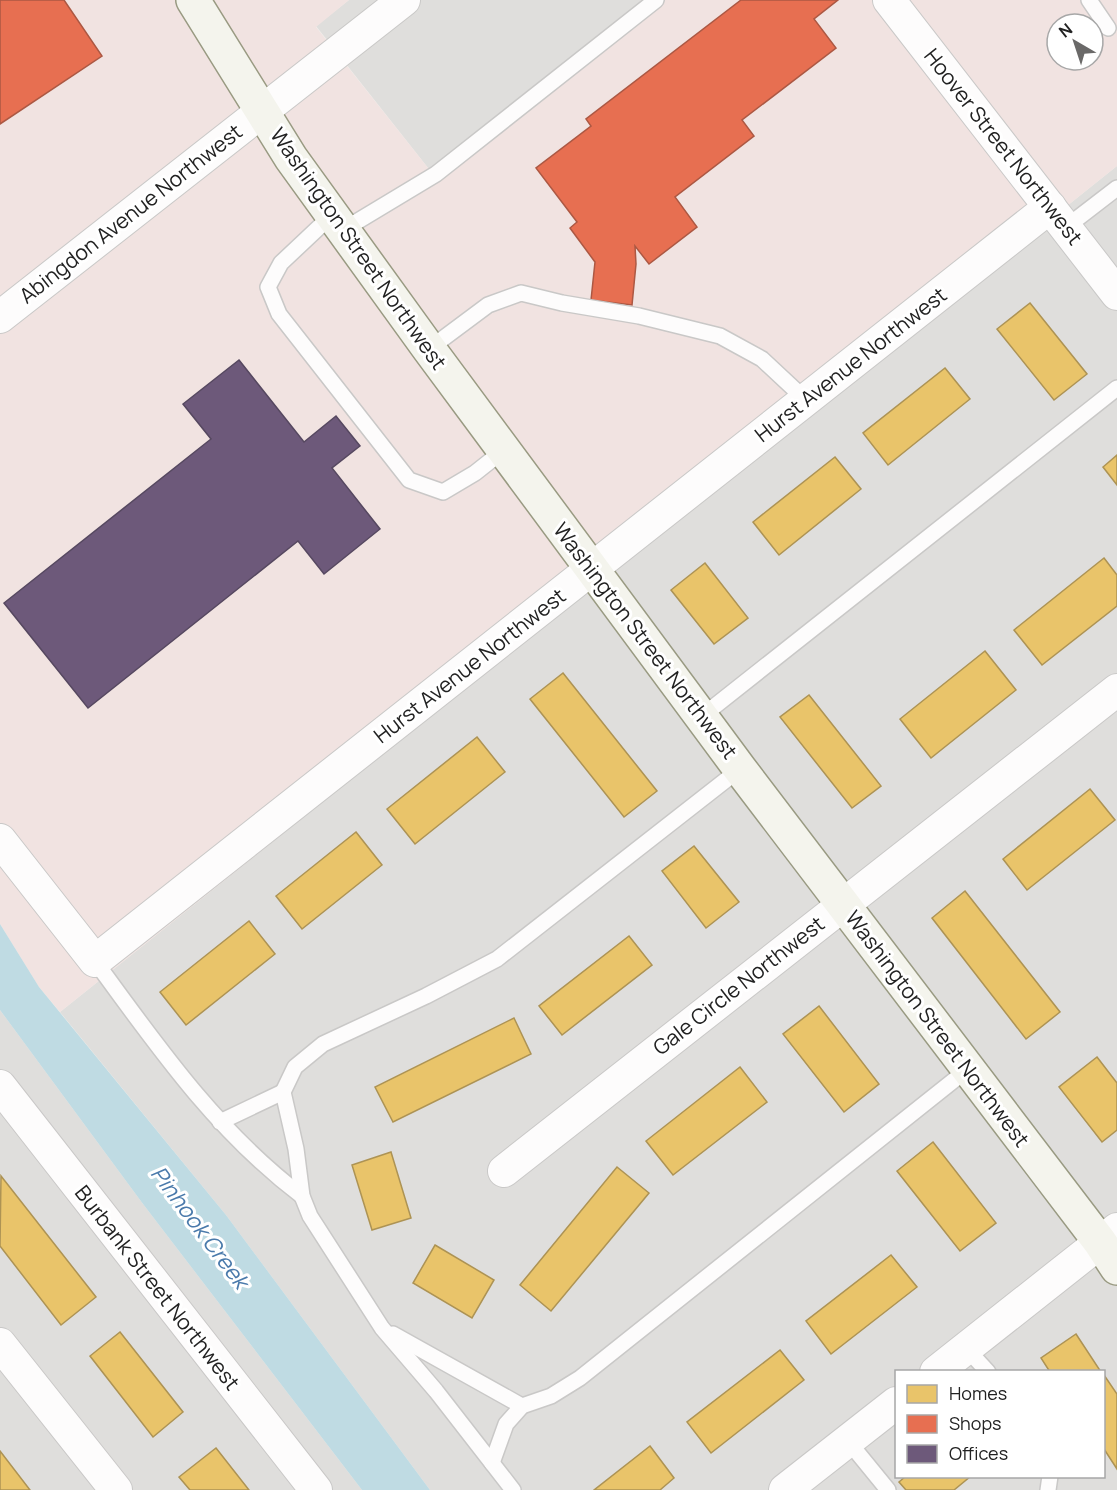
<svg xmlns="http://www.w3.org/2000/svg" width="1117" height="1490" viewBox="0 0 1117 1490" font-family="Manrope,sans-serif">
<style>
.residential{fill:#dfdedc;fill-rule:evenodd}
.commercial{fill:#f1e3e1;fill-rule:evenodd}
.water{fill:#bfdbe3}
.homes{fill:#e9c46a;stroke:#ad9354;stroke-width:1.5}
.shops{fill:#e76f51;stroke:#ac5843;stroke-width:1.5}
.offices{fill:#6d597a;stroke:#564860;stroke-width:1.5}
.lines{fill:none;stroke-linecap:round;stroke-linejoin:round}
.lane-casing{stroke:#c9c8c7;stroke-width:18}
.street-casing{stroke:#c9c8c7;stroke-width:34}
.secondary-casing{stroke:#999a82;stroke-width:36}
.lane{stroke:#fdfcfc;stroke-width:15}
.street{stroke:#fdfcfc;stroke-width:32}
.secondary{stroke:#f4f4ed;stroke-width:33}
.labels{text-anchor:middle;stroke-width:6;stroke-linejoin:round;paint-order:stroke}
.street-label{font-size:21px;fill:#222;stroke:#fff}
.water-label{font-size:22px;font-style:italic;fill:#4a7aab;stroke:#fff}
</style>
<rect width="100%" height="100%" fill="#f0eeeb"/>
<g class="residential">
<path d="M349,0H651L436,178L316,26Z"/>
<path d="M1117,166V1490H430L226,1215L60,1012ZM896,1372H1104V1476H896Z"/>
<path d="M0,1010L143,1204L362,1490H0Z"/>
</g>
<path class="commercial" d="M0,0H349L316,27L436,178L651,0H1117V166L60,1012L39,987L0,924ZM1057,24H1093V60H1057Z"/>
<path class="water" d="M0,924L39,987L226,1215L430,1490H362L143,1204L0,1010Z"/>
<g class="homes">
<path d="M1030,303L1087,374L1054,400L997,329Z"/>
<path d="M945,368L970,399L888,465L863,433Z"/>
<path d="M1117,455V485L1103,467Z"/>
<path d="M835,457L861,489L779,555L753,522Z"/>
<path d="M1104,558L1117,575V606L1042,665L1014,630Z"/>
<path d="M705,563L748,618L714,644L671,590Z"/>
<path d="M985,651L1016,690L931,758L900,719Z"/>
<path d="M563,673L657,791L624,817L530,699Z"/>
<path d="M809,695L881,786L852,808L780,717Z"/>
<path d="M477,737L505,772L415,844L387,809Z"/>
<path d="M1090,789L1115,820L1027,890L1003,859Z"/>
<path d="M356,832L382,865L302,929L276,896Z"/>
<path d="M694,846L739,902L706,928L662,871Z"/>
<path d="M965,891L1060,1012L1026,1039L932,918Z"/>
<path d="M249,921L275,954L186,1025L160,992Z"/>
<path d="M629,936L652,965L562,1035L539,1006Z"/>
<path d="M819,1006L879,1084L844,1112L783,1034Z"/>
<path d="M514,1018L531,1054L393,1122L375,1087Z"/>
<path d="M1097,1057L1117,1083V1130L1102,1142L1059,1087Z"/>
<path d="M740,1067L767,1102L673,1175L646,1141Z"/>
<path d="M933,1142L996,1223L960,1251L897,1171Z"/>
<path d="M391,1152L411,1218L372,1230L352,1165Z"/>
<path d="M617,1167L649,1193L551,1311L520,1285Z"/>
<path d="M1,1176L96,1297L61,1325L0,1246Z"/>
<path d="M435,1245L494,1280L472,1318L413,1283Z"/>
<path d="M891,1255L917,1287L831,1354L806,1321Z"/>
<path d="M120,1332L183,1412L153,1437L90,1356Z"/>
<path d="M1076,1334L1101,1372H1050L1041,1358Z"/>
<path d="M780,1350L804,1380L711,1453L687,1422Z"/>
<path d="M1104,1375L1117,1394V1469L1104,1449Z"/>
<path d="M650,1446L674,1478L660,1490H594Z"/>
<path d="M216,1448L249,1490H190L179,1477Z"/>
<path d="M0,1451L30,1490H0Z"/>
<path d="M906,1476H971L954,1490H906L899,1482Z"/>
</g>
<g class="shops">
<path d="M0,0H64L102,56L0,124Z"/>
<path d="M741,0H838L814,19L836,48L742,120L754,136L675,197L697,227L649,264L635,246L636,264L632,305L591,300L595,262L570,228L577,222L536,168L591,126L586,119Z"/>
</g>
<path class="offices" d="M239,360L304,442L336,416L360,446L332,468L380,529L324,574L298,541L88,708L4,603L211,439L183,404Z"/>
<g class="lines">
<g class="lane-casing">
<g id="lane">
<path d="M1089,0L1108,28"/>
<path d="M332,215L281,263L268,287L279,314L409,480L443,492L475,473L504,450"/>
<path d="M1065,228L1117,188"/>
<path d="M343,230L436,174L656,0"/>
<path d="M429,349L488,305L521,293L562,303L639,316L720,336L762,359L807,401"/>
<path d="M701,717L1117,388"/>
<path d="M95,961C157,1046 217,1132 302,1196"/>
<path d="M220,1122L283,1092"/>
<path d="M393,1334L522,1406"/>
<path d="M966,1348L988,1372"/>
<path d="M848,1441L888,1490"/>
<path d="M492,1463L506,1424L522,1406L551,1396L580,1378L968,1069"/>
<path d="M513,1490L436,1391L382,1328L310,1216L302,1196L296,1149L283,1092L295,1067L323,1044L426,996L497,959L740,769"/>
<path d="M1048,1490L1050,1476"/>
</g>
</g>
<g class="street-casing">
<g id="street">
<path d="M889,0L1117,294"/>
<path d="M0,317L404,0"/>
<path d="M0,840L95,961L1050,207"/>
<path d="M0,1086L316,1490"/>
<path d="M504,1171L1117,690"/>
<path d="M0,1344L116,1490"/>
<path d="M936,1372L1117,1229"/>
<path d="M785,1490L896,1403"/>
</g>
</g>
<g class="secondary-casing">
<path id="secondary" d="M193,0L291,158L429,349L740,769L1100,1242L1117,1268"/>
</g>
<use href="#lane" class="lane"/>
<use href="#street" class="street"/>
<use href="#secondary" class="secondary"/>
</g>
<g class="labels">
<g class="street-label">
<text transform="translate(1003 147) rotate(52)" y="7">Hoover Street Northwest</text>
<text transform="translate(131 214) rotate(-38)" y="7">Abingdon Avenue Northwest</text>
<text transform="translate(358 249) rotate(55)" y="7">Washington Street Northwest</text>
<text transform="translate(851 365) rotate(-38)" y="7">Hurst Avenue Northwest</text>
<text transform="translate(645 641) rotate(53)" y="7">Washington Street Northwest</text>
<text transform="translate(470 666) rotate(-38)" y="7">Hurst Avenue Northwest</text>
<text transform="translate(739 986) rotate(-38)" y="7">Gale Circle Northwest</text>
<text transform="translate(937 1029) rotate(53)" y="7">Washington Street Northwest</text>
<text transform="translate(157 1288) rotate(52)" y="7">Burbank Street Northwest</text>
</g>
<g class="water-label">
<text transform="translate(200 1227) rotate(53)" y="8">Pinhook Creek</text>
</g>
</g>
<rect x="895" y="1370" width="210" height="108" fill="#ffffff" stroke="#a7a7a7" stroke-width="1.5"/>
<rect x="907" y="1385" width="30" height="18" fill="#e9c46a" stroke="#a7a7a7" stroke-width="1.5"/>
<text x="949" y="1400" font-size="18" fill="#222222">Homes</text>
<rect x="907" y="1415" width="30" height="18" fill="#e76f51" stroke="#a7a7a7" stroke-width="1.5"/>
<text x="949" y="1430" font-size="18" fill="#222222">Shops</text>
<rect x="907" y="1445" width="30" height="18" fill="#6d597a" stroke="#a7a7a7" stroke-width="1.5"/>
<text x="949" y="1460" font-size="18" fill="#222222">Offices</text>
<g transform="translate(1075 42) rotate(321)"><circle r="28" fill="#ffffff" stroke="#a7a7a7" stroke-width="1.5"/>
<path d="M0-4.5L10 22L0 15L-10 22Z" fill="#6a6968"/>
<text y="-9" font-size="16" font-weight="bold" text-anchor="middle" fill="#222222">N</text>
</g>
</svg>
